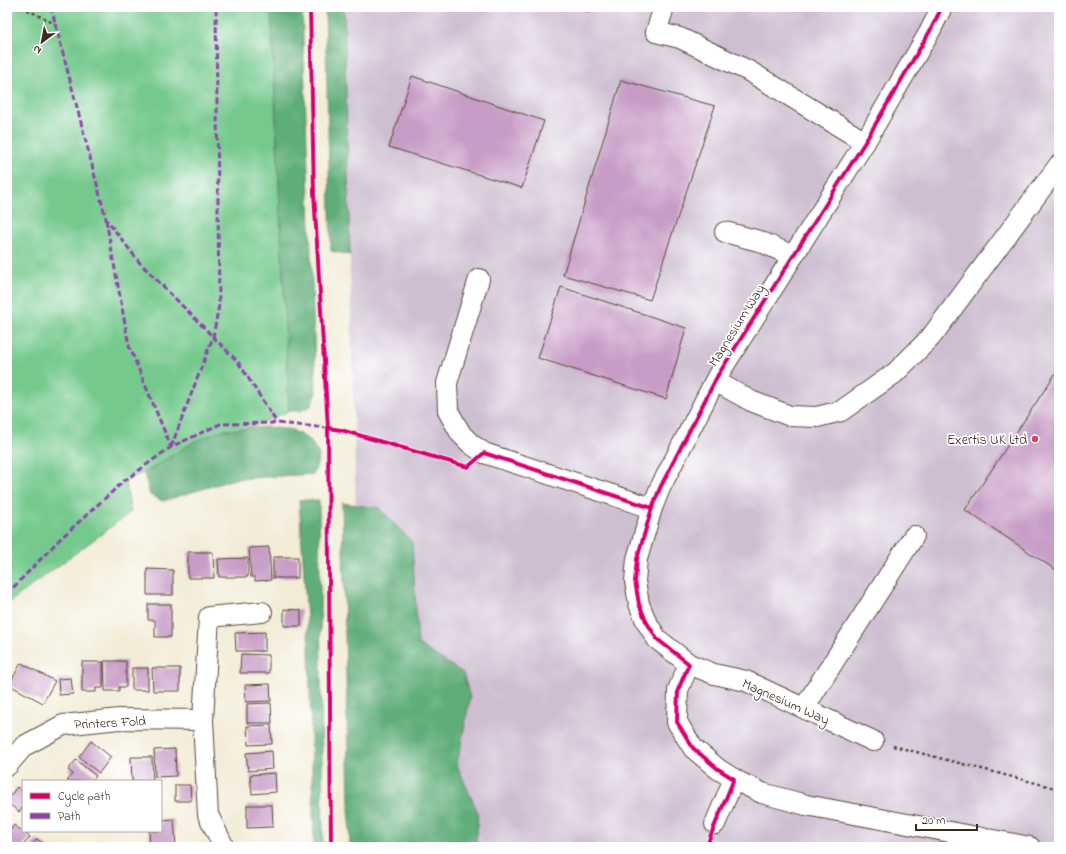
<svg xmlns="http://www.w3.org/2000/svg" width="1066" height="854" viewBox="0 0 1066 854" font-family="'Indie Flower',sans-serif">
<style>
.industrial{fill:#cebed1}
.green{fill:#74c98d;stroke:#587a56}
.forest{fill:#5fad78;stroke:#4d6c4b}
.building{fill:#c79cc6}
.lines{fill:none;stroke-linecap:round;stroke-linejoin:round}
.minor-casing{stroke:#56473a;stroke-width:22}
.path{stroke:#56473a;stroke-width:2.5;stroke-dasharray:3 3;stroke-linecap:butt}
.minor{stroke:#fff;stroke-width:20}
.quiet{stroke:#8e44ad;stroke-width:3;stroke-dasharray:6 3;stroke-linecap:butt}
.cycleway-casing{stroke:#fff;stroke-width:6}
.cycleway{stroke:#d6006c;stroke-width:4}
.poi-dot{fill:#d1495b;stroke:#fff;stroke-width:1.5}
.labels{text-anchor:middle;stroke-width:3.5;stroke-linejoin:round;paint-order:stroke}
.street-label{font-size:14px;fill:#3b2a1e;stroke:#fff}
.poi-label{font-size:14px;fill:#3b2a1e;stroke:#fff;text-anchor:end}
</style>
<rect width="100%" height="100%" fill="#fff"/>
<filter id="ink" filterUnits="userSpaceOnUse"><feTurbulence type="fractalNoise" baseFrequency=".025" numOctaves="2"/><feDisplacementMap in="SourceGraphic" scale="8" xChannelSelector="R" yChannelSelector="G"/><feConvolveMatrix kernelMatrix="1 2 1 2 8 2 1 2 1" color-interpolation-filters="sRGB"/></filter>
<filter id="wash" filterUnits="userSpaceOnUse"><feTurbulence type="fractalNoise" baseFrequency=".012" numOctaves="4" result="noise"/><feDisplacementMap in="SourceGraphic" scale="16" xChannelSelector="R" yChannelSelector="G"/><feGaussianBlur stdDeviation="0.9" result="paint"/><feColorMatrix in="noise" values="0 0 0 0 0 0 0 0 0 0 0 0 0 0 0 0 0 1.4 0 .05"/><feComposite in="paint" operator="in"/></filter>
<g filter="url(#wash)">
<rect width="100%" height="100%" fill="#f2ecd6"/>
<path class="industrial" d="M344,7H1059V847H368L358,607Z"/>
<path class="green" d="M7,7H271L289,411L125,481L131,512L7,604Z"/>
<g class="forest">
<path d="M271,7H302L316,393L311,406L300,411H289Z"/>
<path d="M325,7H344L350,255L331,251Z"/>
<path d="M268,427L292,430L310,440L319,455L314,474L235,479L163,501L150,495L144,473L193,442L223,430Z"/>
<path d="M299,500H319L323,847H314L309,650Z"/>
<path d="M342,503L379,508L412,542L418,644L463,673L470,698L457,765L478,813L476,847H350Z"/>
</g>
<g id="blocks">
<g class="building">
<path d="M570,7H591L589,12Z"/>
<path d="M412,76L544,121L522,188L389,147Z"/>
<path d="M621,80L715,106L650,300L563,275Z"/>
<path d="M561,287L686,328L666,399L538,358Z"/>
<path d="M1059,368V572L965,510Z"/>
<path d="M269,547L271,580L255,581V577H251L249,548Z"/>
<path d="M188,552H213L214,578H188Z"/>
<rect x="273" y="557" width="25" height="21"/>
<path d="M248,558V577H219L218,559Z"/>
<path d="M147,569L173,570V595H147Z"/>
<path d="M148,604H171V637H155V620H148Z"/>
<path d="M284,609L301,610V626H284Z"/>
<path d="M265,632V651H236L235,633Z"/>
<path d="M241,654L269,655V673H240Z"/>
<path d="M104,661H126V687H119V691H105Z"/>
<path d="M82,662H103V688H96V692H82Z"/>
<path d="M21,663L55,681L43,703L9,685Z"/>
<rect x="132" y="668" width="16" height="22"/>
<path d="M152,668H180V691H153Z"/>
<path d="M71,678L73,694L59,695L58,679Z"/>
<path d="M270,684L271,701L246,702L245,685Z"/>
<path d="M271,703L272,723H247V704Z"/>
<path d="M271,725L272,744L248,745L247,726Z"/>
<path d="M91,741L111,757L99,773L79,757Z"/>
<path d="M175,749L176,776L155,777L154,750Z"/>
<path d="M272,751L273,769L248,771L246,753Z"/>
<path d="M131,757H152L153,781H132Z"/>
<path d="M76,760L96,776L92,781H67L73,774L68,770Z"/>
<path d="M275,773L276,792L252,794L250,775Z"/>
<path d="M175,785H190L191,801H175Z"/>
<path d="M17,787L23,792V807L19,812L7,802V800Z"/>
<path d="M247,805H272L273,827L247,828Z"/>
<path d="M174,819L176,847H150L149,831H161V820Z"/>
<path d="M14,825L30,837L22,847H7V835Z"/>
<path d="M37,839L48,847H30Z"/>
<path d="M962,842L981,847H961Z"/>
<path d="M273,845V847H248V846Z"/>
</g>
</g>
</g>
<g filter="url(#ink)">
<use href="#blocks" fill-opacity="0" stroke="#56473a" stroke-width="1"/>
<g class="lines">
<g class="minor-casing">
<g id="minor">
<path d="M664,7L656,32L680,38L749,71L865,142"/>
<path d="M725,232L759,241L793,256"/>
<path d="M479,279L447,383L448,411L461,434L471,444L484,453L652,508"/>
<path d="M715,381L751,401L790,416L817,417L841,411L895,373L931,337L1059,165"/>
<path d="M689,664L678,690L677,722L693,748L718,769L739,782L762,793L806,805L1030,847"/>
<path d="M804,708L914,536"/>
<path d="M873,741L746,681L714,674L689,664L657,639L646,621L639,604L635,581L637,559L652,508L660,488L718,375L865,142L930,31L942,7"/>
<path d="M7,766L24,746L63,725L119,719L203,720"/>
<path d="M715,824L734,779"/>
<path d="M220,847L222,843L208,815L203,720L209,617L262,612"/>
</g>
</g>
<g class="path">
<path d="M22,7L55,24"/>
<path d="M893,746L1059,789"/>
</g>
<use href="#minor" class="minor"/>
<g class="quiet">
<path d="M51,7L106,219L140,263L238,362L277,423"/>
<path d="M106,220L129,346L171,447"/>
<path d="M171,447L213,337L219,305L216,7"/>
<path d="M7,594L59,540L124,481L171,447L220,424L277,423L328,428"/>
</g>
<g class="cycleway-casing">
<g id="cycleway">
<path d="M310,7L314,193L328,428L331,847"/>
<path d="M328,428L341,430L468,467L484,453L652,508"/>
<path d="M707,847L710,837L734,779L718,769L693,748L677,722L678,690L689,664L657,639L646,621L639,604L635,581L637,559L652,508L660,488L718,375L865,142L930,31L942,7"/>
</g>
</g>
<use href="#cycleway" class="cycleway"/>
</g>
</g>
<circle class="poi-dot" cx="1035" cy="439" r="4"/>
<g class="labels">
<g class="street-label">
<text transform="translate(736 325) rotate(-58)" y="5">Magnesium Way</text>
<text transform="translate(786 701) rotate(24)" y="5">Magnesium Way</text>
<text transform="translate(110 722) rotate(-3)" y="5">Printers Fold</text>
</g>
<g class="poi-label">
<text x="1027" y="444">Exertis UK Ltd</text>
</g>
</g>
<rect width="1066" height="854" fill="none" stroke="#fff" stroke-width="24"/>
<rect x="22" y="780" width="140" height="52" fill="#ffffff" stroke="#b1aaa5"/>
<rect x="30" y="793" width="20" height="6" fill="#d6006c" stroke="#b1aaa5"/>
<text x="58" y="800" font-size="12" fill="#3b2a1e">Cycle path</text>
<rect x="30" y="813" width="20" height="6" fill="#8e44ad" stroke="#b1aaa5"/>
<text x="58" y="820" font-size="12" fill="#3b2a1e">Path</text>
<g transform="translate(42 42) rotate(212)" stroke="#ffffff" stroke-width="3" paint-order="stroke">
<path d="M0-3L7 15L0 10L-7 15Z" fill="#3b2a1e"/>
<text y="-6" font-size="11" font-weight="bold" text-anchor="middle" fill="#3b2a1e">N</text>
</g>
<path d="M916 824v6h61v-6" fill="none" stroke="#3b2a1e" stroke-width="2"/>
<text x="922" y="824" font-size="12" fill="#3b2a1e" stroke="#ffffff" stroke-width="3" paint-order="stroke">20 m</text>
</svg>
